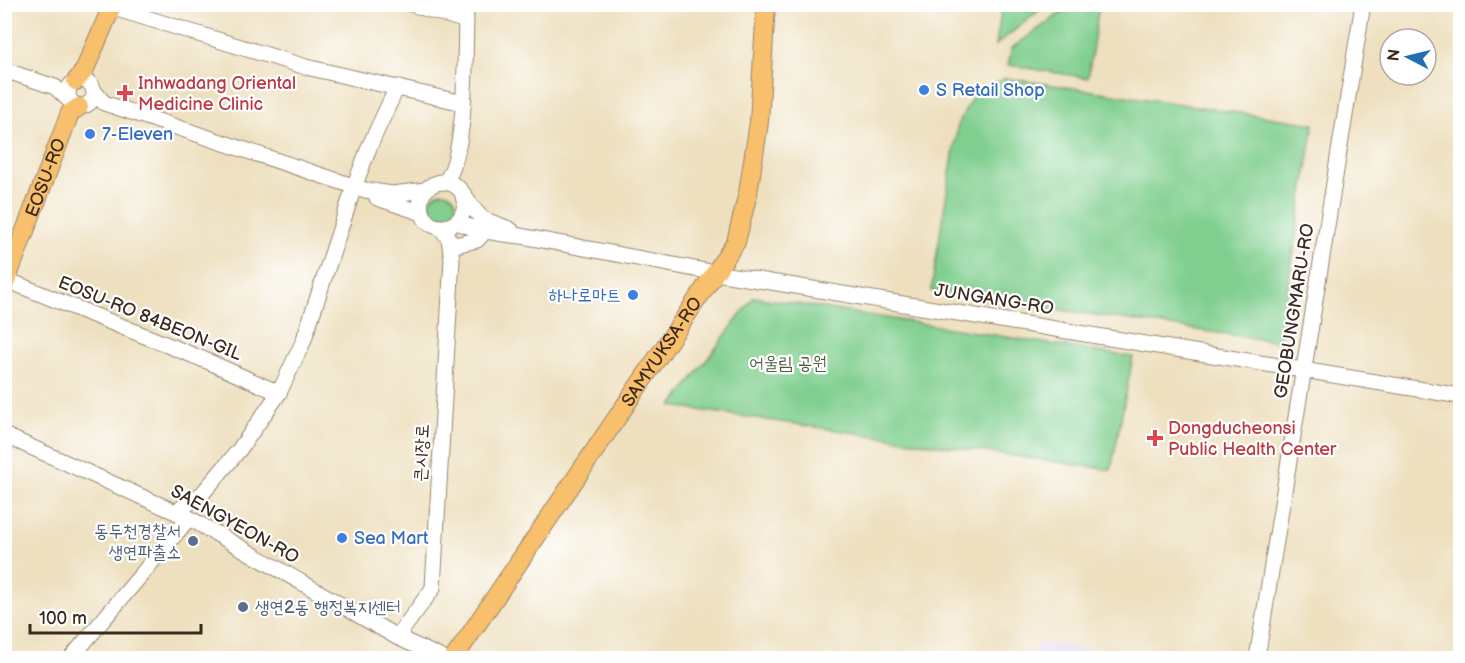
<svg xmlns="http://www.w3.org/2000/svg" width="1465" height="663" viewBox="0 0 1465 663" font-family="'Balsamiq Sans','Poor Story',sans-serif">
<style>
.built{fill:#e2d4f3}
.green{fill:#80cf8e;stroke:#5e7c56;stroke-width:1.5}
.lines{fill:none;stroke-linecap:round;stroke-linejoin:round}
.minor-casing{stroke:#94856e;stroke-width:17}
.major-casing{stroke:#94856e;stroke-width:20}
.minor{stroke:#fff;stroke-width:15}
.major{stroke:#f8bf6c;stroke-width:18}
.shop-dot{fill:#3f7fe0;stroke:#fff;stroke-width:2}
.health-dot{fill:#e0444e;stroke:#fff;stroke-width:2}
.service-dot{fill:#5c6f8a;stroke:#fff;stroke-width:2}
.labels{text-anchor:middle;stroke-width:4.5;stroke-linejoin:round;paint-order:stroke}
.health-label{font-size:18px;fill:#be3a42;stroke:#fff;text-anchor:start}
.shop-label{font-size:18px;fill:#366cbe;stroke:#fff;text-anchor:start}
.street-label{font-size:18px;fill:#3b2a1e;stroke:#fff}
.park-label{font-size:18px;fill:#505c40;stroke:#fff}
.service-label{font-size:18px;fill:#4e5e75;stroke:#fff;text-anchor:end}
</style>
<rect width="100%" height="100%" fill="#fff"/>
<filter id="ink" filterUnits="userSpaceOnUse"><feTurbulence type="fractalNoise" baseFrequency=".0167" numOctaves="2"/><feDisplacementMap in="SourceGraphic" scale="12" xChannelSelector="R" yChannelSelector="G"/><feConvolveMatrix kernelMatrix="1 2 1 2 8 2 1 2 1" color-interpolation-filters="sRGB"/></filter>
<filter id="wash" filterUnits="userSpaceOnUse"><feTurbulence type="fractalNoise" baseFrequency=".008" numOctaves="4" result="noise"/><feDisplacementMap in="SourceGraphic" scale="24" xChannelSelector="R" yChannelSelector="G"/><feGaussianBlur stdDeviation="1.35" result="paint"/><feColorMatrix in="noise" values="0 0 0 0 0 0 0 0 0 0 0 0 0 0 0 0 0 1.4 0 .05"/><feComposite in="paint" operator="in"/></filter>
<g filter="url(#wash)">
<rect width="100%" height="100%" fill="#eee0bf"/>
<path class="built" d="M1043,642L1140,658H1033L1034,649Z"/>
<g class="green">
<path d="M1002,5V4L1046,5L996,45Z"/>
<path d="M1072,5H1099L1088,78L1008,65L1012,48Z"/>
<path d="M1006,78L1314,124L1279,342L931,291L958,124L975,92Z"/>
<circle cx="443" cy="205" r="13"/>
<path d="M754,297L1133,357L1111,470L672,406Z"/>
</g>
</g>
<g filter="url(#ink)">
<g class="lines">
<g class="minor-casing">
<g id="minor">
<path d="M101,4L306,67L463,103"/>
<path d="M411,4L466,21"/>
<path d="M4,70L55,87L69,100"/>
<circle cx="81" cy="93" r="13"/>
<path d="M94,91L104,103L365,190L392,194L426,190"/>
<path d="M445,182C468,156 465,42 466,4"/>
<path d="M462,193C475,224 433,241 422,213C419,206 420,197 425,191C429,186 434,183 441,182C462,180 468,206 481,217C489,223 502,225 511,230"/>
<path d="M377,198L422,213"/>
<path d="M457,222C477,231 499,234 521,236L716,273L1460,396"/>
<path d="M455,245L477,240L485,231"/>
<path d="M4,279L207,361L279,393"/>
<path d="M4,435L189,518L397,637L442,658"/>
<path d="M176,512L202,494L239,450L279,393L303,342L354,187L370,145L397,87"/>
<path d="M397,637L433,588L452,259L449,239L440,227"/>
<path d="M71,658L189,518"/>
<path d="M1257,658L1363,4"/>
</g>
</g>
<g class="major-casing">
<g id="major">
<path d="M76,81L84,71L113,4"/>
<path id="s1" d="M4,286L70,113L79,107"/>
<path id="s2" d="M454,658L736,242L748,193L759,122L766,4"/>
</g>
</g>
<use href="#minor" class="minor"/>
<use href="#major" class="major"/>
</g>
</g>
<g class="shop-dot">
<circle cx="924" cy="90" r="6"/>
<circle cx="90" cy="134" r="6"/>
<circle cx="633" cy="295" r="6"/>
<circle cx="342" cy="538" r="6"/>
</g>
<g class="health-dot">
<path d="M122 84h6v6h6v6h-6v6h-6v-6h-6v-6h6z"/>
<path d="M1152 429h6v6h6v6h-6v6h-6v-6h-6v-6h6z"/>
</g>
<g class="service-dot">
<circle cx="193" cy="541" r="6"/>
<circle cx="243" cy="607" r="6"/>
</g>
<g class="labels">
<g class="health-label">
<text x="138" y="89">Inhwadang Oriental<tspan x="138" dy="21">Medicine Clinic</tspan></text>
<text x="1168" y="434">Dongducheonsi<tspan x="1168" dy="21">Public Health Center</tspan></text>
</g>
<g class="shop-label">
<text x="936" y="96">S Retail Shop</text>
<text x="102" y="140">7-Eleven</text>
<text x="621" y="301" text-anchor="end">하나로마트</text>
<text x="354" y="544">Sea Mart</text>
</g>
<g class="street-label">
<text dy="6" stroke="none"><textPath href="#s1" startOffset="116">EOSU-RO</textPath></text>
<text transform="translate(994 299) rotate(9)" y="6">JUNGANG-RO</text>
<text transform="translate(1294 311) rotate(-81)" y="6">GEOBUNGMARU-RO</text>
<text transform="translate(150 318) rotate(22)" y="6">EOSU-RO 84BEON-GIL</text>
<text dy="6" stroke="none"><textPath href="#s2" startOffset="370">SAMYUKSA-RO</textPath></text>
<text transform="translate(421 453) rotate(-87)" y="6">큰시장로</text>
<text transform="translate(235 524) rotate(29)" y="6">SAENGYEON-RO</text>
</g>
<g class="park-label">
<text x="788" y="369">어울림 공원</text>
</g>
<g class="service-label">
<text x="181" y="537">동두천경찰서<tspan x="181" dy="21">생연파출소</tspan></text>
<text x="255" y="613" text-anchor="start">생연2동 행정복지센터</text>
</g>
</g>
<rect width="1465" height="663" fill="none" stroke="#fff" stroke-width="24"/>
<g transform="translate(1408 57) rotate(277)"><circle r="28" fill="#ffffff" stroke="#b1aaa5" stroke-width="1.5"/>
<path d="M0-4.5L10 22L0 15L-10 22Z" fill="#1f6fb2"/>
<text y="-9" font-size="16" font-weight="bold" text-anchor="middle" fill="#3b2a1e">N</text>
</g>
<path d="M30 624v9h171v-9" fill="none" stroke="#3b2a1e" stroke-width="3"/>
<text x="39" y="624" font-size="18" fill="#3b2a1e" stroke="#ffffff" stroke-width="4.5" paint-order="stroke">100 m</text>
</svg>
